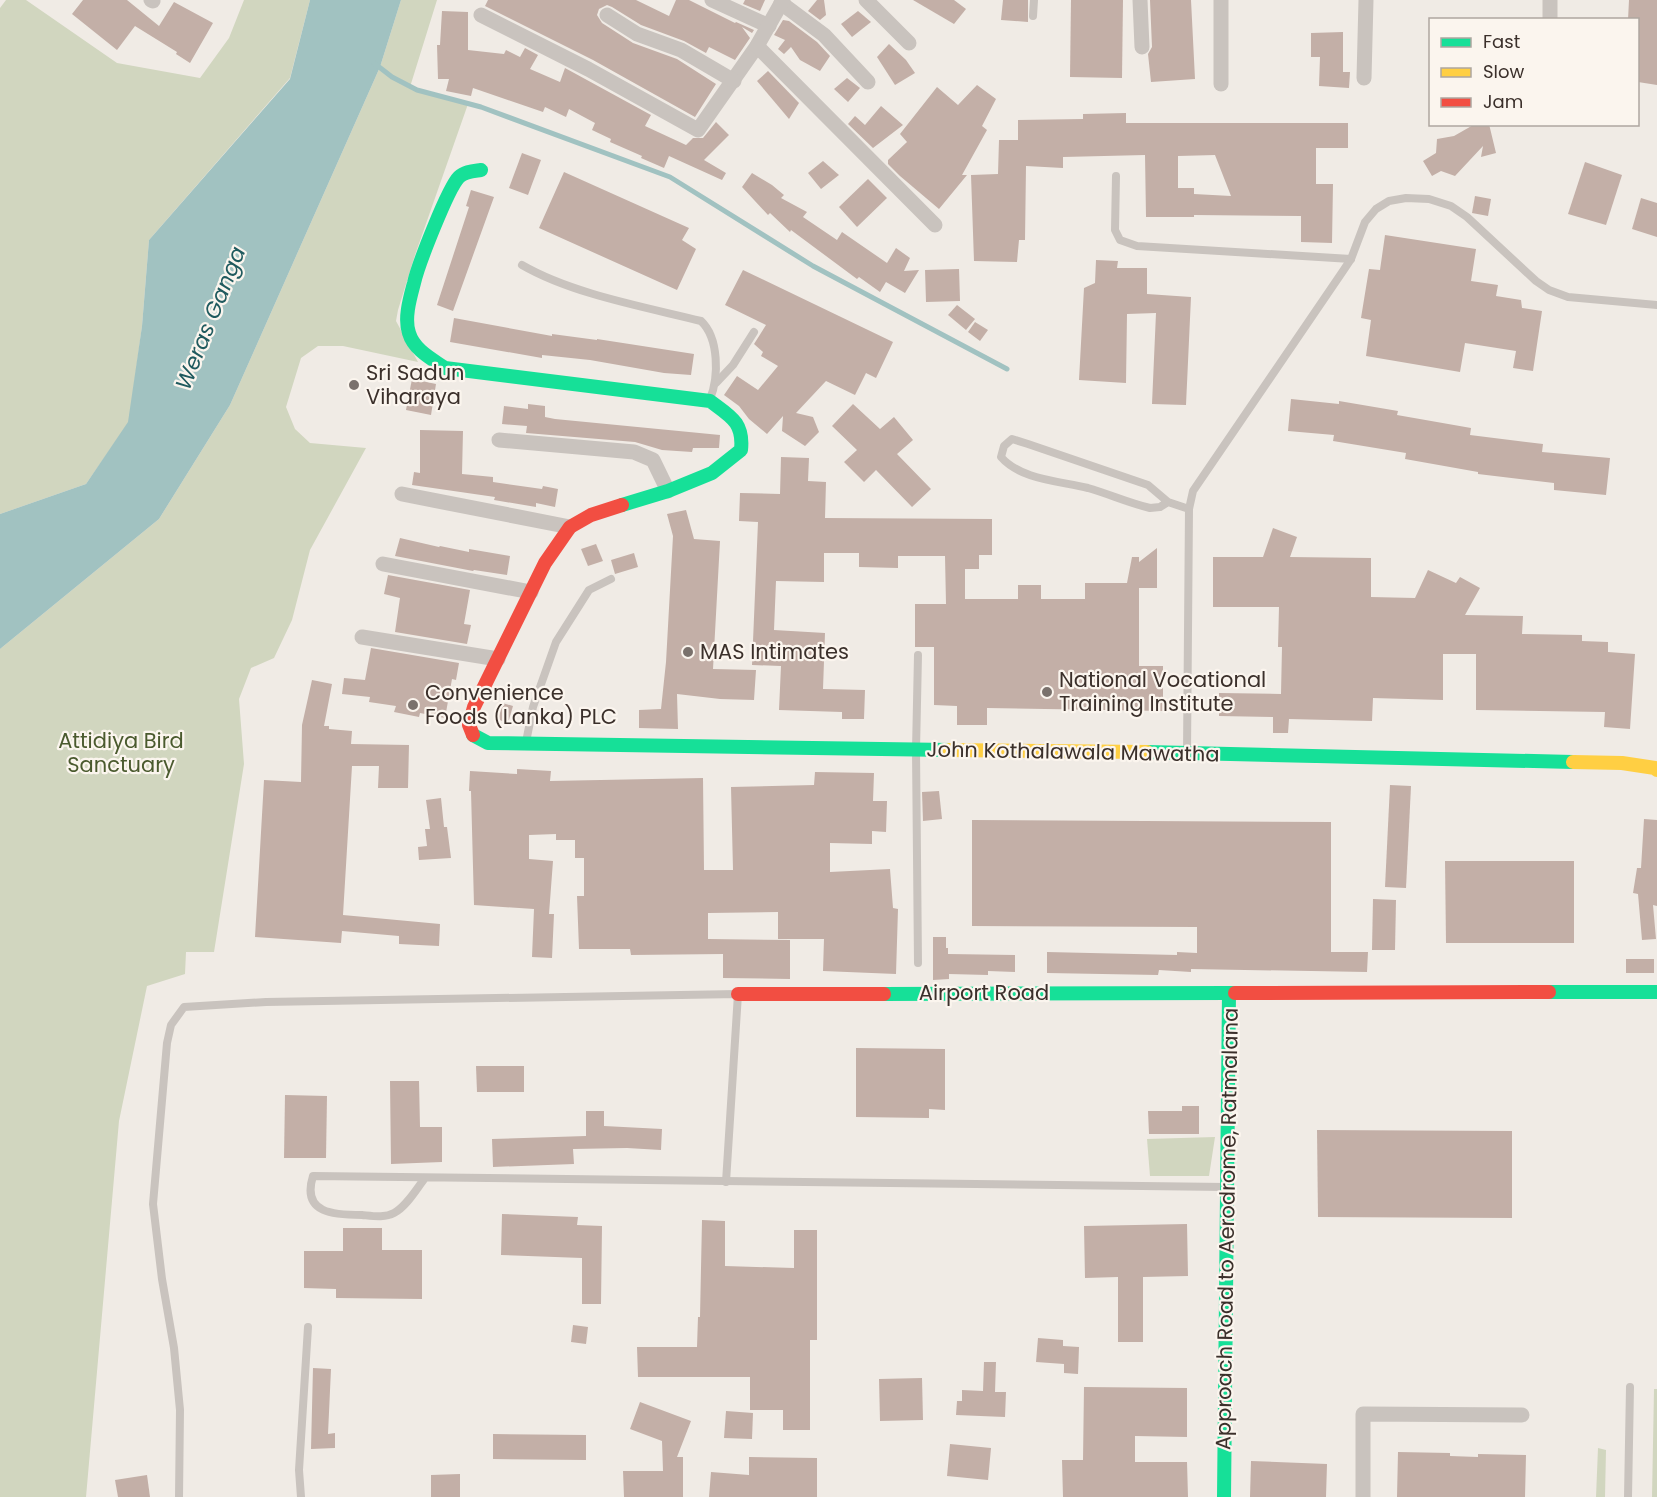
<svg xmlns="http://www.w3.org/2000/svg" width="1657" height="1497" viewBox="0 0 1657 1497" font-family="Poppins,sans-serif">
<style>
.green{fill:#d1d6bf}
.water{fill:#a1c2c1}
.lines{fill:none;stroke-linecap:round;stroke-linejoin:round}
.stream{stroke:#a1c2c1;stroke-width:5}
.building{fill:#c3afa7;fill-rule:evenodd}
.lane{stroke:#c9c3be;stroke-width:8}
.street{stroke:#c9c3be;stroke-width:15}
.fast{stroke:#16e098;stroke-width:14}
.slow{stroke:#ffcf43;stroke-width:14}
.jam{stroke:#f24e42;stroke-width:14}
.poi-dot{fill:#7a716c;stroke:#fbf5ee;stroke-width:2}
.labels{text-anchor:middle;stroke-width:4.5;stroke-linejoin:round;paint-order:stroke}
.poi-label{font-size:21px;fill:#3b302b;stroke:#fbf5ee;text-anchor:start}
.park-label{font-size:21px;fill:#4a5a2e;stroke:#fbf5ee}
.street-label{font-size:21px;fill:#3b302b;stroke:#fbf5ee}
.water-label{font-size:22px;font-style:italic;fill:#1f5a5e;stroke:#fbf5ee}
</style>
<rect width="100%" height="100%" fill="#f0ebe5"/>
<g class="green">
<path d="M6,0H26L117,63L200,78L229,38L244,0H310L290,78L149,240L142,326L129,422L86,484L0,514V8Z"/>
<path d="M401,0H437L410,87L417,90L468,104L415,255L398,310L396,321L418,362L343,346H318L301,358L286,407L295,429L310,443L366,448L310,550L292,620L274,658L251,668L239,699L244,764L214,952H186L185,974L147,986L119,1121L86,1497H0V649L159,519L230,405L380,67Z"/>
<path d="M1215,1137L1209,1176H1150L1147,1139Z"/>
<path d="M1654,1389H1657V1497H1652Z"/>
<path d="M1598,1448L1606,1450L1605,1497H1596Z"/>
</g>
<path class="water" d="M310,0H401L380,67L230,405L159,519L0,649V514L86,484L128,422L142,326L149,240L290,79Z"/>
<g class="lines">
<path class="stream" d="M374,63L392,77L417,90L481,107L670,177L813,266L1007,369"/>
</g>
<g class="building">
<path d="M83,0H127L159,26L174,2L213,23L190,63L176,54L177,52L135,26L117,50L72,14Z"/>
<path d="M488,0H636L669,16L676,0H689L735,23L736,22L754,30L752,33L742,27L750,38L735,60L709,47L706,53L684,41L641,25L612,7L607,5L599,9L597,15L602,23L633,43L677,59L716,84L695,117L593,60L485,6Z"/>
<path d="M745,0H765L760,11L743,4Z"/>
<path d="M817,0H824L826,15L820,20L808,11Z"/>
<path d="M913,0H954L966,9L954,24Z"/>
<path d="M1003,0H1028V22L1001,20Z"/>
<path d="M1071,0H1123L1122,78L1070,77Z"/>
<path d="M1150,0H1191L1195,79L1151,82L1148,54L1152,47Z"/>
<path d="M1629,0H1657V85L1638,82V20H1628Z"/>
<path d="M442,11L468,12V50L504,54L506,50L520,57L525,48L538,55L530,69L560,82L565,68L651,115L645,126L686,145L693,138H703L716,122L729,135L704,160L726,173L722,180L669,156L664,168L641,158L642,156L610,142L611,139L592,130L595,123L569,109L566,117L545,107L543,112L473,88L471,96L446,91L449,79H438L437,45H440Z"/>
<path d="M858,11L871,22L852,37L841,24Z"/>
<path d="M783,20L789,21L817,42L830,56L820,71L800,60L791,47L784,54L778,49L785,40L774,35Z"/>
<path d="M1343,32V72H1350L1349,88L1319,86L1320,57H1311V33Z"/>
<path d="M889,44L906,60L915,73L895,85L877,57Z"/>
<path d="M768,71L799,103L789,119L757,81Z"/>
<path d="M847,78L860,88L848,102L834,89Z"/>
<path d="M977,85L996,99L982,126L987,130L962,175H967L939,209L900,176L888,164V160L907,142L900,134L937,87L958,105Z"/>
<path d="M881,106L903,125L873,148L848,124L855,116L865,125Z"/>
<path d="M1126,113V123H1348V148H1316V184H1333L1332,243L1301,242V216L1194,215V217H1146L1145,155L1063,157V168L1026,166L1025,240H1019L1017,262L974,261L971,175L998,174L999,140H1018V120L1083,119V114ZM1215,155L1231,196L1194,194V188H1178V156Z"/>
<path d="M1475,124H1489L1496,153L1481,157L1483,146L1455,176L1441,171L1432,176L1423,161L1436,153L1437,139L1454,136Z"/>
<path d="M522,153L541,160L528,195L509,188Z"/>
<path d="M823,161L839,175L821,189L808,173Z"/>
<path d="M1585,162L1622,175L1606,225L1568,214Z"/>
<path d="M564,172L689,228L682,240L696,249L677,290L539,228Z"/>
<path d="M752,173L772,185L784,195L781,198L807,212L803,217L837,240L842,232L887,263L896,248L910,258L904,271L919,270L905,293L886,282L880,292L859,277L857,279L791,230L790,232L770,213L768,215L742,187Z"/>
<path d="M868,179L887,198L857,227L839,207Z"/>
<path d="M471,190L494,197L453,311L437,305L469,207L466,206Z"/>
<path d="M1475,196L1491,199L1488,216L1472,213Z"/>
<path d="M1641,198L1657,203V237L1632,229Z"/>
<path d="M1385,235L1476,249L1471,281L1498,285L1496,296L1521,300L1522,308L1542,311L1533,371L1513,368L1516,351L1465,343L1460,372L1366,356L1371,320L1361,318L1369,269L1380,270Z"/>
<path d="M1096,260L1118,261L1117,268H1147V294L1191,297L1186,405L1152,404L1156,313L1127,314L1126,383L1079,380L1084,288L1095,283Z"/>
<path d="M959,269L960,301L926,302L925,270Z"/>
<path d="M743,270L893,342L876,378L866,373L855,395L826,381L796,413L813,417L819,432L805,446L782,431L783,416L767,434L749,419L739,406L724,395L737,376L758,390L778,366L761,356L763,352L754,344L766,325L725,305Z"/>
<path d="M957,305L975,319L966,330L948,315Z"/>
<path d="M454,318L552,336V334L597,340V339L694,354L691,375L664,373L590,360L542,355V358L450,342Z"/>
<path d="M975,322L988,330L980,341L968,332Z"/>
<path d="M412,379L436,384L431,415L406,410Z"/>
<path d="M1291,399L1339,404V401L1398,411L1397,415L1471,428L1470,435L1543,444L1542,452L1610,458L1606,495L1554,490V483L1478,474V472L1405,459L1406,453L1333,441L1334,435L1288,431Z"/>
<path d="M528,404L545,406V417L555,419L720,435L719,448H693L692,452L662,450L635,442L526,433L527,426L502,424L504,406L528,409Z"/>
<path d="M853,404L880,429L894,417L913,440L897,454L931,489L912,507L876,470L864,482L844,462L857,450L832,426Z"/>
<path d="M420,430L463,431L462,474L493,477V482L542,489L543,486L558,489L555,507L536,503V507L494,500L495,497L412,485L414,472L420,473Z"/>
<path d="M781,457L809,458L808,481L826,482L825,518L992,519V555H979V569H965V599H1018V585H1041V599H1085V583H1127L1132,557H1139V562L1157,548V588H1139V666H1163V711L987,708V725H957V706L934,705V647H915V604H946L945,556H898V568L859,567V553H824V582L776,581L774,630L825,633L823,689L865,690L864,719H842V712L779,710L781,666L752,665L758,522L739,521L740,493L780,494Z"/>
<path d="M686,510L694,539L720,541L713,669L756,670L754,700L720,699L677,694L678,729L639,728V710L661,709L666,662L673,536L667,514Z"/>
<path d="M1273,528L1297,537L1290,557L1371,558V597L1415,598L1428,570L1456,583L1460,577L1480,588L1465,615L1523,616L1522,634L1582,635V641L1608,642V652L1635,654L1630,729L1604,727L1605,712L1476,710V654H1443V700L1373,698L1372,721L1289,719L1288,733H1273V717L1219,716V693L1281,694L1282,647H1278L1279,607H1213V557H1263Z"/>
<path d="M400,538L439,547L440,546L469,552V549L510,556L507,575L474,570L473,571L395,556Z"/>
<path d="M596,544L603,561L588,566L581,549Z"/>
<path d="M634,553L638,567L615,574L611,560Z"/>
<path d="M388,575L470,590L464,624L471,625L467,644L395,632L400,598L384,594Z"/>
<path d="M371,648L459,663L456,680L452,679L445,718L420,713L419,717L394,712L396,706L369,702L370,697L342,694L344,678L365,680Z"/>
<path d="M312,680L332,684L324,726H329V729L352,731L351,744L409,745L408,788H378L379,766H352L343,915L440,924L439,946L399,944V936L342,931L341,943L255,937L264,780L301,782L302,725Z"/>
<path d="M499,702L513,706L508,723L494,718Z"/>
<path d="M517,769L551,771L550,781L703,778L704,870H733L731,787L814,785L815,772L874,773L873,801H887L886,832L872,831V844L830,843V872L890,869L893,908L898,909L896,974L823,971L824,939H778V912L708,913V939L790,940V979L723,978V954L631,955L630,949H579L577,896H584V858H575V840H556V834L529,835V859L553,861L549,914H554L552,958L532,957L534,909L474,905L471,791H469L470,771L517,774Z"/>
<path d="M1390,785L1411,786L1406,888L1385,887Z"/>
<path d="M939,791L942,819L923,821L922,792Z"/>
<path d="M441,798L444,827H447L451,858L419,860L418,847L427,846L425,829H430L426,800Z"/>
<path d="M1644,819L1657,820V906L1653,905L1656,939L1642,940L1638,894L1633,893L1637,868H1641Z"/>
<path d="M972,820L1331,822V952H1368L1367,972L1191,969V972L1159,970L1158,975L1047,973V952L1177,955V952L1197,953V927L972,926Z"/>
<path d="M1445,861H1574V943H1446Z"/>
<path d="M1373,899L1396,900L1395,950H1372Z"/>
<path d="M933,937H946V948H948V954L1015,955V972L988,971V975L949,974V979L933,980Z"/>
<rect x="1626" y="959" width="28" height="14"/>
<path d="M856,1048L945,1049V1110L929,1109V1118L856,1117Z"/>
<path d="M476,1066H524V1092H477Z"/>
<path d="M390,1081H419L420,1127H442V1162L391,1164Z"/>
<path d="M285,1095L327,1096L326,1158H284Z"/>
<path d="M1182,1106H1199V1134H1149L1148,1111H1182Z"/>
<path d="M586,1111H604V1126L662,1129L661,1150L627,1148L573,1149L574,1164L493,1167L492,1139L586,1136Z"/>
<path d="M1317,1130L1512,1131V1218L1318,1217Z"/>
<path d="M502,1214L578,1217L577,1225L602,1226L601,1304H582V1258L501,1255Z"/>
<path d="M702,1220L725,1221V1266L794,1268V1230H817V1340H810V1430H783V1410H750V1377H638L637,1347H697L698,1317H700Z"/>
<path d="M1187,1224L1188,1276L1143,1277V1342H1118V1277L1085,1278L1084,1226Z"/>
<path d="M343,1228H382V1250H422V1299L336,1298V1289L304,1288V1251H343Z"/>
<path d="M573,1325L588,1327L586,1344L571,1342Z"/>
<path d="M1038,1338L1063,1340V1346L1079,1347L1078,1374L1064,1373V1364L1036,1362Z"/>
<path d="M984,1362H996L995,1392H1006L1005,1417L956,1415L957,1401H962V1390L983,1391Z"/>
<path d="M313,1368L331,1369L328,1434L335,1433V1448L311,1449Z"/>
<path d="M922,1378L923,1420L880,1421L879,1379Z"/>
<path d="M1084,1387L1187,1388V1437L1135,1436V1462H1187L1188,1497H1063L1062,1460H1083Z"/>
<path d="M640,1402L691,1421L677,1457H683V1497H624L623,1471H663L662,1441L630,1429Z"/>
<path d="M726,1411L753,1413L752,1439L724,1438Z"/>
<path d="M493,1434L586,1435V1460L493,1459Z"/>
<path d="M950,1444L991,1448L988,1480L947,1476Z"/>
<path d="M1398,1452L1450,1453V1456L1478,1457V1454L1526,1455L1525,1497H1397Z"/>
<path d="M749,1457L817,1458V1497H709L711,1472L749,1475Z"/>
<path d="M1251,1461L1327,1464L1326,1497H1250Z"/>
<path d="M460,1474V1497H431V1475Z"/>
<path d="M147,1475L150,1497H118L115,1480Z"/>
</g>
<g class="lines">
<g class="lane">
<path d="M1033,16L1034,0"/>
<path d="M1116,176L1115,230L1120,240L1137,246L1351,259"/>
<path d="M522,265C572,294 645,307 701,321C719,338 719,377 710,399"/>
<path d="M716,383L733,365L754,332"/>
<path d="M1168,502L1160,507L1150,508C1129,503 1109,494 1088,488C1060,481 1021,480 1001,457L1004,446L1012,439L1028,444L1148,485L1168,502L1189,509"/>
<path d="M918,655L916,750L918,963"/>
<path d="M526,742L533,707L556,642L589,590L611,579"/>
<path d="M1187,752L1189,509L1193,491L1343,271L1351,259L1365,222L1376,209L1389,201L1406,198L1429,199L1451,206L1467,217L1536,281L1549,290L1568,297L1657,305"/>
<path d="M425,1178C417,1188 407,1206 394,1213C385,1218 373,1216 362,1215C335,1215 301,1214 313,1176L1226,1187"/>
<path d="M179,1497L180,1410L174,1348L162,1279L153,1204L167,1043L171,1025L184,1007L266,1002L738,994L726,1182"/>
<path d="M301,1497L299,1470L308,1327"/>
<path d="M1628,1497L1630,1387"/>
</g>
<g class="street">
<path d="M151,0L153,1"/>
<path d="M712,0L769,26"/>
<path d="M866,0L909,43"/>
<path d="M1140,0L1142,47"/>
<path d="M1550,0V20"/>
<path d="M781,3L824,35L868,82"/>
<path d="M481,15L588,69L698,130L757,46L783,0"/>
<path d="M607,15L637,34L681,50L734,81"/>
<path d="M757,46L935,225"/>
<path d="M1364,78L1366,0"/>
<path d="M1221,84V0"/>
<path d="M499,440L634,452L653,460L668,491"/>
<path d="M402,494L570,527"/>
<path d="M383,564L531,592"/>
<path d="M362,637L498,659"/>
<path d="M1363,1497V1414L1522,1415"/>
</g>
<g class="fast">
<path d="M481,170C474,171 465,171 459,177C448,188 418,265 414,283C410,298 404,318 409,333C414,350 432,359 445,368L710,401C730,416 744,422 741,450L712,473L668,491L622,505"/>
<path d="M473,735L488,743L949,750"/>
<path d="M1147,752L1573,762"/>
<path d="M1549,992H1657"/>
<path d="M884,994L1229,993"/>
<path d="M1224,1497L1229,993H1235"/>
</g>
<g class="slow">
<path d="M949,750L1147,752"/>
<path d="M1573,762L1622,763L1655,768L1657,770"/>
</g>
<g class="jam">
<path d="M473,735L469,725L474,707L545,563L570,527L591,515L622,505"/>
<path d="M1235,993L1549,992"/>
<path d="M738,994H884"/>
</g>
</g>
<g class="poi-dot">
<circle cx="354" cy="385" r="6"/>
<circle cx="688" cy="652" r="6"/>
<circle cx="1047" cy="692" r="6"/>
<circle cx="413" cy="705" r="6"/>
</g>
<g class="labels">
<g class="poi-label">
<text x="366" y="380">Sri Sadun<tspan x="366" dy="24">Viharaya</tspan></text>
<text x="700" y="659">MAS Intimates</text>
<text x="1059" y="687">National Vocational<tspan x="1059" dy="24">Training Institute</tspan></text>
<text x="425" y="700">Convenience<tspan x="425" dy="24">Foods (Lanka) PLC</tspan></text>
</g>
<g class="park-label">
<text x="121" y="748">Attidiya Bird<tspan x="121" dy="24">Sanctuary</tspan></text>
</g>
<g class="street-label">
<text transform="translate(1073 752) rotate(1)" y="7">John Kothalawala Mawatha</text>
<text x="984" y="1000">Airport Road</text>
<text transform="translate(1227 1229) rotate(-89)" y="7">Approach Road to Aerodrome, Ratmalana</text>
</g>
<g class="water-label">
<text transform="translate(210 318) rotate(-68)" y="8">Weras Ganga</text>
</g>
</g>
<rect x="1429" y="18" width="210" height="108" fill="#fbf5ee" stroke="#aea6a0" stroke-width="1.5"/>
<rect x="1441" y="38" width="30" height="9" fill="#16e098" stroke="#aea6a0" stroke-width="1.5"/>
<text x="1483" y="48" font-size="18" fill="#3b302b">Fast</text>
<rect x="1441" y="68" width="30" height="9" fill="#ffcf43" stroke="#aea6a0" stroke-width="1.5"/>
<text x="1483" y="78" font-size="18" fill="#3b302b">Slow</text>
<rect x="1441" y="98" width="30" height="9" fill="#f24e42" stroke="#aea6a0" stroke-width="1.5"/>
<text x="1483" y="108" font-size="18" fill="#3b302b">Jam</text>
</svg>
